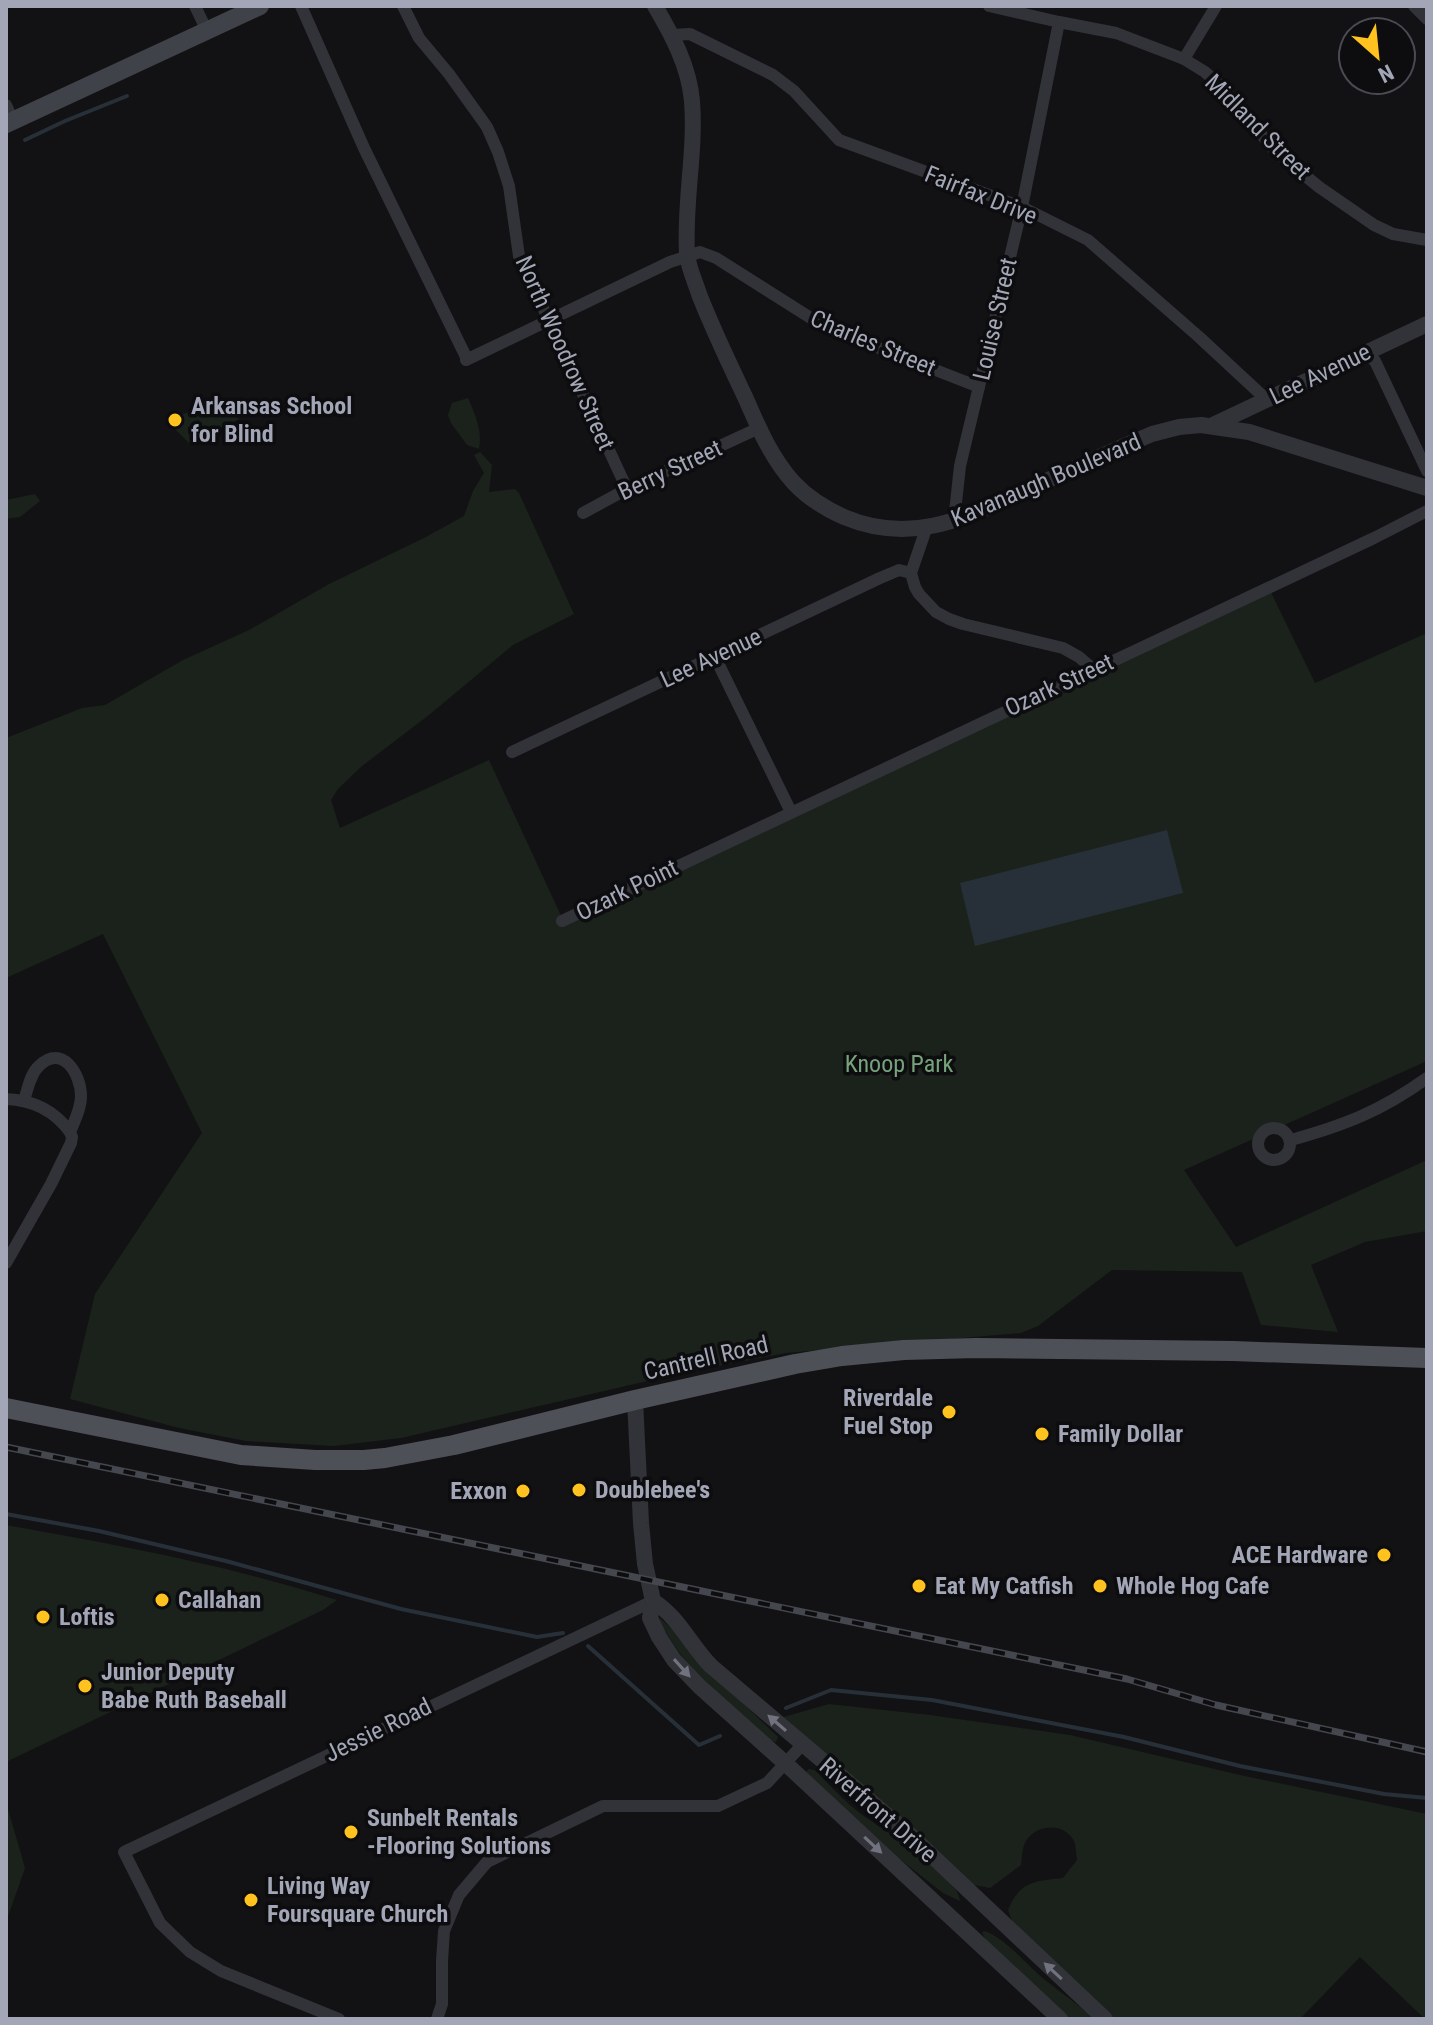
<svg xmlns="http://www.w3.org/2000/svg" width="1433" height="2025" viewBox="0 0 1433 2025" font-family="'Roboto Condensed',sans-serif">
<style>
.green{fill:#1a221b}
.water{fill:#273038}
.lines{fill:none;stroke-linecap:round;stroke-linejoin:round}
.stream{stroke:#273038;stroke-width:4}
.minor{stroke:#323339;stroke-width:12}
.tertiary{stroke:#323339;stroke-width:16}
.secondary{stroke:#404249;stroke-width:18}
.primary{stroke:#4e5058;stroke-width:20}
.rail-casing{stroke:#45474e;stroke-width:7}
.rail{stroke:#0d0d0f;stroke-width:4;stroke-dasharray:12;stroke-linecap:butt}
.oneway{fill:#70727e}
.poi-dot{fill:#ffc21e;stroke:#0d0d0f;stroke-width:3}
.labels{text-anchor:middle;stroke-width:7;stroke-linejoin:round;paint-order:stroke}
.street-label{font-size:24px;fill:#a2a6b6;stroke:#0d0d0f}
.poi-label{font-size:24px;font-weight:bold;fill:#a2a6b6;stroke:#0d0d0f;text-anchor:start}
.park-label{font-size:24px;fill:#76a37c;stroke:#0d0d0f}
</style>
<rect width="100%" height="100%" fill="#121214"/>
<g class="green">
<path d="M468,398C475,414 483,432 479,449L467,445L451,423L448,415L452,403Z"/>
<path d="M220,404L239,419L190,444L172,426L170,419L171,418C188,411 204,410 220,404Z"/>
<path d="M480,452L492,465L489,492L515,489L519,493L574,614L513,645L429,715L362,766L338,789L331,800L340,828L489,760L563,920L1266,582L1315,683L1427,633V1061L1184,1170L1236,1247L1427,1160V1231L1365,1242L1311,1265L1338,1332L1261,1325L1242,1272L1112,1270L1038,1326L1021,1333L786,1353L682,1373L401,1438L334,1446L246,1441L179,1428L70,1399L95,1294L202,1133L103,934L6,978V738L82,708L105,705L183,660L249,630L329,584L424,538L464,516L473,491L484,473L474,455Z"/>
<path d="M35,494L40,501L20,517L6,519V500Z"/>
<path d="M6,1525C119,1545 227,1565 337,1600L323,1610L6,1762Z"/>
<path d="M660,1618L675,1632L695,1657L775,1734L778,1737L776,1742L768,1740L695,1671L681,1655L659,1622Z"/>
<path d="M829,1704L930,1715L1070,1735L1240,1775L1427,1814V2018L1425,2019L1360,1957L1300,2019H1115L1012,1921L1008,1910C1020,1881 1035,1881 1063,1878L1077,1860C1076,1854 1076,1846 1074,1841C1064,1822 1036,1824 1026,1841C1022,1847 1022,1858 1021,1865L990,1888L970,1884L780,1718Z"/>
<path d="M809,1769L815,1770C826,1782 838,1794 850,1805C874,1827 957,1870 960,1901L943,1893L864,1831L806,1772Z"/>
<path d="M6,1802L25,1868L6,1922Z"/>
<path d="M984,1931C1005,1937 1026,1965 1044,1979C1061,1993 1079,2005 1095,2019H1068L989,1945L982,1933Z"/>
</g>
<path class="water" d="M1167,830L1183,893L975,946L960,883Z"/>
<g class="lines">
<g class="stream">
<path d="M25,140L65,121L127,96"/>
<path d="M6,1514L99,1531L226,1561L401,1609L537,1637L563,1633"/>
<path d="M588,1646L699,1745L720,1736"/>
<path d="M786,1708L831,1690L932,1700L1124,1737L1240,1766L1384,1794L1427,1798"/>
</g>
<g class="minor">
<path d="M195,6L207,31"/>
<path d="M301,6L364,148L467,359"/>
<path d="M403,6L419,38L449,74L487,127L498,152L509,186L519,256L627,489"/>
<path d="M989,6L1059,22L1116,33L1184,59L1205,72L1224,89L1275,151L1319,187L1374,225L1393,234L1427,240"/>
<path d="M1414,6L1427,19"/>
<path d="M672,35L690,34L773,75L794,91L839,140L1022,207L1088,240L1198,336L1267,400"/>
<path d="M1184,59L1216,6"/>
<path d="M6,105L13,121"/>
<path d="M1365,353L1375,361L1427,471"/>
<path d="M466,360L670,262L700,252L716,258L825,327L979,387"/>
<path d="M583,513L627,489L759,428"/>
<path d="M954,521L960,466L1022,207L1059,22"/>
<path d="M926,529L911,573L915,587L919,594L936,612L949,619L963,624L1063,648L1079,657L1093,669"/>
<path d="M715,657L791,812"/>
<path d="M512,752L880,578L899,570L911,573"/>
<path d="M562,921L1374,538L1427,511"/>
<path d="M6,1099C33,1100 54,1110 70,1132"/>
<circle cx="1274" cy="1144" r="16"/>
<path d="M1291,1140C1345,1125 1381,1111 1427,1078"/>
<path d="M6,1263L51,1184L71,1143L72,1137L70,1132C75,1120 81,1108 81,1096C81,1074 62,1043 39,1066C30,1074 28,1089 24,1100"/>
<path d="M339,2019L221,1971L190,1952L160,1923L124,1852L653,1601"/>
<path d="M437,2019L442,2004V1961L444,1931L459,1895L487,1862L603,1806H718L767,1783L802,1745"/>
</g>
<g class="tertiary">
<path d="M655,6C672,35 689,66 692,101C696,152 684,202 687,253C688,267 695,281 699,294C713,330 730,365 746,399C759,429 772,459 794,483C808,498 826,509 844,517C915,547 971,515 1035,486C1074,468 1112,451 1152,434L1179,427L1201,425L1249,432L1427,488"/>
<path d="M1213,425L1427,324"/>
<path d="M635,1400L641,1523L645,1564L653,1601L650,1618L659,1637L674,1660L699,1686L785,1763L1060,2019"/>
<path d="M653,1601C678,1616 691,1646 711,1666L909,1834L1105,2019"/>
</g>
<path class="secondary" d="M6,124L260,6"/>
<path class="primary" d="M6,1408L241,1455L315,1460H364L385,1458L454,1445L635,1400L795,1364L842,1356L904,1350L976,1348L1233,1351L1427,1358"/>
<g class="rail-casing">
<path id="rail" d="M6,1447L1127,1679L1216,1705L1427,1752"/>
</g>
<use href="#rail" class="rail"/>
</g>
<defs><path id="oneway-solid" d="M-6-.8H1V-3.2L6.5 0L1 3.2V.8H-6Z" transform="scale(2)"/></defs>
<g class="oneway">
<use href="#oneway-solid" transform="translate(682 1668) rotate(48)"/>
<use href="#oneway-solid" transform="translate(777 1723) rotate(-139)"/>
<use href="#oneway-solid" transform="translate(873 1845) rotate(43)"/>
<use href="#oneway-solid" transform="translate(1053 1971) rotate(-137)"/>
</g>
<g class="poi-dot">
<circle cx="175" cy="420" r="8"/>
<circle cx="949" cy="1412" r="8"/>
<circle cx="1042" cy="1434" r="8"/>
<circle cx="579" cy="1490" r="8"/>
<circle cx="523" cy="1491" r="8"/>
<circle cx="1384" cy="1555" r="8"/>
<circle cx="919" cy="1586" r="8"/>
<circle cx="1100" cy="1586" r="8"/>
<circle cx="162" cy="1600" r="8"/>
<circle cx="43" cy="1617" r="8"/>
<circle cx="85" cy="1686" r="8"/>
<circle cx="351" cy="1832" r="8"/>
<circle cx="251" cy="1900" r="8"/>
</g>
<g class="labels">
<g class="street-label">
<text transform="translate(1258 127) rotate(45)" y="8">Midland Street</text>
<text transform="translate(981 195) rotate(22)" y="8">Fairfax Drive</text>
<text transform="translate(995 319) rotate(-77)" y="8">Louise Street</text>
<text transform="translate(873 343) rotate(23)" y="8">Charles Street</text>
<text transform="translate(565 353) rotate(66)" y="8">North Woodrow Street</text>
<text transform="translate(1320 374) rotate(-26)" y="8">Lee Avenue</text>
<text transform="translate(670 470) rotate(-25)" y="8">Berry Street</text>
<text transform="translate(1046 480) rotate(-23)" y="8">Kavanaugh Boulevard</text>
<text transform="translate(711 658) rotate(-25)" y="8">Lee Avenue</text>
<text transform="translate(1059 685) rotate(-25)" y="8">Ozark Street</text>
<text transform="translate(627 890) rotate(-26)" y="8">Ozark Point</text>
<text transform="translate(706 1358) rotate(-13)" y="8">Cantrell Road</text>
<text transform="translate(378 1730) rotate(-26)" y="8">Jessie Road</text>
<text transform="translate(878 1810) rotate(41)" y="8">Riverfront Drive</text>
</g>
<g class="poi-label">
<text x="191" y="414">Arkansas School<tspan x="191" dy="28">for Blind</tspan></text>
<text x="933" y="1406" text-anchor="end">Riverdale<tspan x="933" dy="28">Fuel Stop</tspan></text>
<text x="1058" y="1442">Family Dollar</text>
<text x="595" y="1498">Doublebee's</text>
<text x="507" y="1499" text-anchor="end">Exxon</text>
<text x="1368" y="1563" text-anchor="end">ACE Hardware</text>
<text x="935" y="1594">Eat My Catfish</text>
<text x="1116" y="1594">Whole Hog Cafe</text>
<text x="178" y="1608">Callahan</text>
<text x="59" y="1625">Loftis</text>
<text x="101" y="1680">Junior Deputy<tspan x="101" dy="28">Babe Ruth Baseball</tspan></text>
<text x="367" y="1826">Sunbelt Rentals<tspan x="367" dy="28">-Flooring Solutions</tspan></text>
<text x="267" y="1894">Living Way<tspan x="267" dy="28">Foursquare Church</tspan></text>
</g>
<g class="park-label">
<text x="899" y="1072">Knoop Park</text>
</g>
</g>
<rect width="1433" height="2025" fill="none" stroke="#a2a6b6" stroke-width="16"/>
<g transform="translate(1377 56) rotate(153)"><circle r="38" fill="#0d0d0f" stroke="#494a52" stroke-width="2"/>
<path d="M0-6L14 30L0 20L-14 30Z" fill="#ffc21e"/>
<text y="-12" font-size="22" font-weight="bold" text-anchor="middle" fill="#a2a6b6">N</text>
</g>
</svg>
